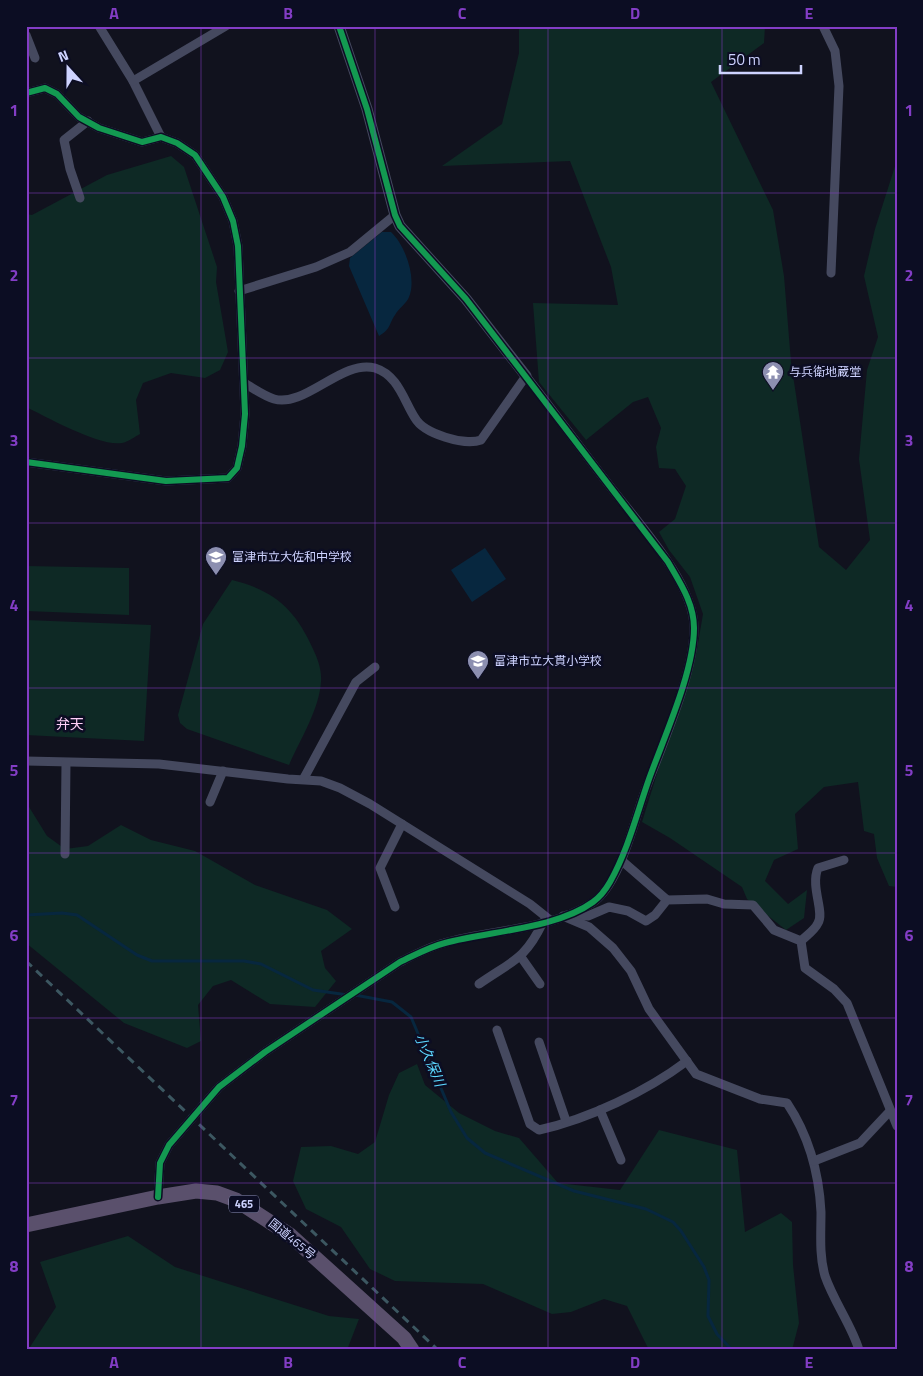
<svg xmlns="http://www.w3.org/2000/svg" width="923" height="1376" viewBox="0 0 923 1376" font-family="'Titillium Web','Noto Sans JP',sans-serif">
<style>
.green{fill:#0e2925}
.water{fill:#07273f}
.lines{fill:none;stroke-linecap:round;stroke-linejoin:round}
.stream{stroke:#07273f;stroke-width:3}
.minor{stroke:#45495f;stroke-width:9}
.tertiary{stroke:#45495f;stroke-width:11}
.trunk{stroke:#5a506c;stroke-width:15}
.rail{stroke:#3c5761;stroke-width:3;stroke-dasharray:8 6;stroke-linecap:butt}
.cycleway-casing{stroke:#0c0d23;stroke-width:9}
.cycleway{stroke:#139951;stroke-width:6}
.grid{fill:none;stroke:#833dc5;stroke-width:1;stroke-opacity:0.55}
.labels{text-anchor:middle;stroke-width:5;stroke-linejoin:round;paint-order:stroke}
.shield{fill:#0c0d23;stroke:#9498bd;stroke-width:1}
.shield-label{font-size:11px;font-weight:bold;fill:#ced3ff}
.poi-label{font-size:12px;fill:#ced3ff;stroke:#0c0d23;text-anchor:start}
.street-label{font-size:12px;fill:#ced3ff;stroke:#0c0d23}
.neighbourhood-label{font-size:14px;fill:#ffd0f8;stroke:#0c0d23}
.water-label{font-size:14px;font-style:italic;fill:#5cd7ff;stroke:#0c0d23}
.neatline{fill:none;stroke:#833dc5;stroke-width:2}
.grid-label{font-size:16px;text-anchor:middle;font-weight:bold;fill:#833dc5}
</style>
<rect width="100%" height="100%" fill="#11121e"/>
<g class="green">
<path d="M519,26H765L764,43L711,82L773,210L784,276L791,362L819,547L846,570L870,540L859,459L867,370L878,337L864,276L875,229L897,160V887L889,886L877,858L874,834L864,831L858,782L824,787L795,814L798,849L774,860L765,881L788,904L807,890L804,918L786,930L747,899L742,887L670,838L642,822L664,751L678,716L697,649L703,614L690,577L669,550L659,532L675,519L686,486L675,469L659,468L656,447L661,428L648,397L633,402L586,440L539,382L533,303L618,305L611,267L570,161L442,166L502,124L519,53Z"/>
<path d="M171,156L184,167L217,267L216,282L228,352L220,370L205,378L171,373L143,383L136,400L140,434C134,437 128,442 122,443C100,447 47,417 26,407V214L32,215L107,175Z"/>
<path d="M26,566L129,568V615L26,611Z"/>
<path d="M232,580C274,590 296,610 313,649C318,659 322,671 321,682C319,710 300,740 289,765L187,729L180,723L178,715L203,624Z"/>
<path d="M26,620L151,625L144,741L26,735Z"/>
<path d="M26,802L47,836L65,849L88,846L121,825L151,840L195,851L255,885L327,910L352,929L321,951L325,968L336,981L315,1007L270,1004L231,980L213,986L198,1005L201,1041L187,1048L124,1023L26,943Z"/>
<path d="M417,1064L425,1085L459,1113L495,1131L519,1138L558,1183L620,1190L659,1130L737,1150L745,1232L781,1213L792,1222L793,1265L799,1323L792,1350H649L627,1306L604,1299L571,1312L552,1314L483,1284L395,1281L370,1269L341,1227L306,1209L293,1181L301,1147L331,1146L358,1154L375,1142L389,1095L399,1073Z"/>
<path d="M128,1236L175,1267L329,1316L359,1319L347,1350H28L56,1307L40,1262Z"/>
</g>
<g class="water">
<path d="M382,232H391C405,245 417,278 409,297C407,303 398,309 395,315C388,325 392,328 379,336L349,266L350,258Z"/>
<path d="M485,548L506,579L472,602L451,570Z"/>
</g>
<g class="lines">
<g class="stream">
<path d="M26,915L62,913L77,915L137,955L152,961H244L261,964L313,990L348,995"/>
<path d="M355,995L392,1002L411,1017L451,1112L467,1138L485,1153L574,1191L646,1209L673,1222L681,1231L704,1267L709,1280L708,1316L717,1334L732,1350"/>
</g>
<g class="minor">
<path d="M99,26L133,81L161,137"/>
<path d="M823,26L835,51L839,86L831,273"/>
<path d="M26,35L35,58"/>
<path d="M133,81L226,26"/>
<path d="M26,93L45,88L57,94L79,117L99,128L142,142L161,137L177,143L195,155L223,197L233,221L238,246L245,414L242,446L237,468L228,478L166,481L26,462"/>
<path d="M80,198L70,169L64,140L88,121"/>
<path d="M239,291L316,267L350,252L395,215"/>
<path d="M26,761L159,764L288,779L321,781L340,788L370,804L530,904L550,920"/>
<path d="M304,778L356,682L375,667"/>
<path d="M210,802L223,771"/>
<path d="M65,854L66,763"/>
<path d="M621,860L667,900"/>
<path d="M395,907L380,868L402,824"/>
<path d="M567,915L588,916L609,907L628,911L646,921L655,915L667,900L707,899L724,904L753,905L774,930L801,941L805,968L834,989L847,1003L897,1126"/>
<path d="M563,916L589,927L613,948L631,971L649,1009L696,1074L760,1099L787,1103C809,1136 819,1172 821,1212C821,1234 819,1255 825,1276C834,1302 852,1326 859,1350"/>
<path d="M801,941C806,936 815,930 818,923C825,912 810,887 818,868L844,860"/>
<path d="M521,957L540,984"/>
<path d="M479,984C512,961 525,960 543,922"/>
<path d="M497,1030L530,1124L539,1130C589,1119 647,1091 687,1061"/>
<path d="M539,1042L566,1121"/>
<path d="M600,1110L621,1160"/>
<path d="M814,1161L860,1143L890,1111"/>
<path d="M158,1197L160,1163L169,1145L219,1087L265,1052L400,962C414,955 429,947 444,943C492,929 548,931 592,903C620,885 634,821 645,791C661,747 694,674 694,629C695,583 637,522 609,485C581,449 554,412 526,376L481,440C465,446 424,434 415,418C404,401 398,375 375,368C342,359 305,408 274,399C264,396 253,388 244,383"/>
</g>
<path class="tertiary" d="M339,26L367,109L395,215L400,226L466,299L526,376"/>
<path class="trunk" d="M26,1225L158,1197L196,1191L217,1193L236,1200L290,1235L404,1338L412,1350"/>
<path class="rail" d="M26,961L438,1350"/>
<g class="cycleway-casing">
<g id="cycleway">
<path d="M26,93L45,88L57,94L79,117L99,128L142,142L161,137L177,143L195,155L223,197L233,221L238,246L245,414L242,446L237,468L228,478L166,481L26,462"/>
<path d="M158,1197L160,1163L169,1145L219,1087L265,1052L400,962C415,955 429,947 445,943C489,931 556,929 593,902C600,897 606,889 610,882C628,850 637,813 649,779C664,737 694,672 694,628C694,603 680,583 668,562L466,299L400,226L395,215L367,109L339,26"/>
</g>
</g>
<use href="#cycleway" class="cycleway"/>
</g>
<path class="grid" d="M201,26V1350M375,26V1350M548,26V1350M722,26V1350M26,193H897M26,358H897M26,523H897M26,688H897M26,853H897M26,1018H897M26,1183H897"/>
<defs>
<g id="temple-pin" transform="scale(1.125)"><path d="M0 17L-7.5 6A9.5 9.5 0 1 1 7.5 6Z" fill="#8c8fb0" stroke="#0c0d23"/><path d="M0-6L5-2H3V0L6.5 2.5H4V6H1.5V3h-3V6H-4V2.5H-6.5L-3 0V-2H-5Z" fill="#fff"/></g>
<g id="school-pin" transform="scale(1.125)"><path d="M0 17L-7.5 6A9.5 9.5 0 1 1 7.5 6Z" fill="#8c8fb0" stroke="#0c0d23"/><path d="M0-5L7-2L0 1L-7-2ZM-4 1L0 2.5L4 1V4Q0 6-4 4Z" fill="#fff"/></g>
</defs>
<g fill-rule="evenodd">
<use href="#temple-pin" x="773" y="372"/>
<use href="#school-pin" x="216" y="557"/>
<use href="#school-pin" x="478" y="661"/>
</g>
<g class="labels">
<rect class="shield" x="229" y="1195.5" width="30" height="17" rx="4"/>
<g class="shield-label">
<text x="244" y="1208">465</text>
</g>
<g class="poi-label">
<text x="789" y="376">与兵衛地蔵堂</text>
<text x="232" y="561">富津市立大佐和中学校</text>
<text x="494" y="665">富津市立大貫小学校</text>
</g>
<g class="street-label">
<text transform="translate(292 1239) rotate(39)" y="4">国道465号</text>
</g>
<g class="neighbourhood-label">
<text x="70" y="729">弁天</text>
</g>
<g class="water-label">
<text transform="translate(430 1060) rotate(67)" y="5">小久保川</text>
</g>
</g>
<rect width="923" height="1376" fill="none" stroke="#0c0d23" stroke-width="55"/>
<g transform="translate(68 68) rotate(339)" stroke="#0c0d23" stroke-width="4" paint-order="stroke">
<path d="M0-4L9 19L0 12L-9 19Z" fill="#ced3ff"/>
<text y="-8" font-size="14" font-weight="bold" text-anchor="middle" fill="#ced3ff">N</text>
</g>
<path d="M720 65v8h81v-8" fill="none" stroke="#ced3ff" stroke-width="2.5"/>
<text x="728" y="65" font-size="15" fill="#ced3ff" stroke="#0c0d23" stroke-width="4" paint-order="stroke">50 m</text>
<rect x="28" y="28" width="868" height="1320" class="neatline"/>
<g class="grid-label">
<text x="114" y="19">A</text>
<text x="288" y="19">B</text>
<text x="462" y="19">C</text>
<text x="635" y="19">D</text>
<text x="809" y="19">E</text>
<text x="14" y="116">1</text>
<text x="909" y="116">1</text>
<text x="14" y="281">2</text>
<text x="909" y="281">2</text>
<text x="14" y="446">3</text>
<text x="909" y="446">3</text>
<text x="14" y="611">4</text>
<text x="909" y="611">4</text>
<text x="14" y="776">5</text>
<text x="909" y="776">5</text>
<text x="14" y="941">6</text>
<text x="909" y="941">6</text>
<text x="14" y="1106">7</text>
<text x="909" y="1106">7</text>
<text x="14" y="1272">8</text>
<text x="909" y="1272">8</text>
<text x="114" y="1368">A</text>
<text x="288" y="1368">B</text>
<text x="462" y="1368">C</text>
<text x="635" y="1368">D</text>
<text x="809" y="1368">E</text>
</g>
</svg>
